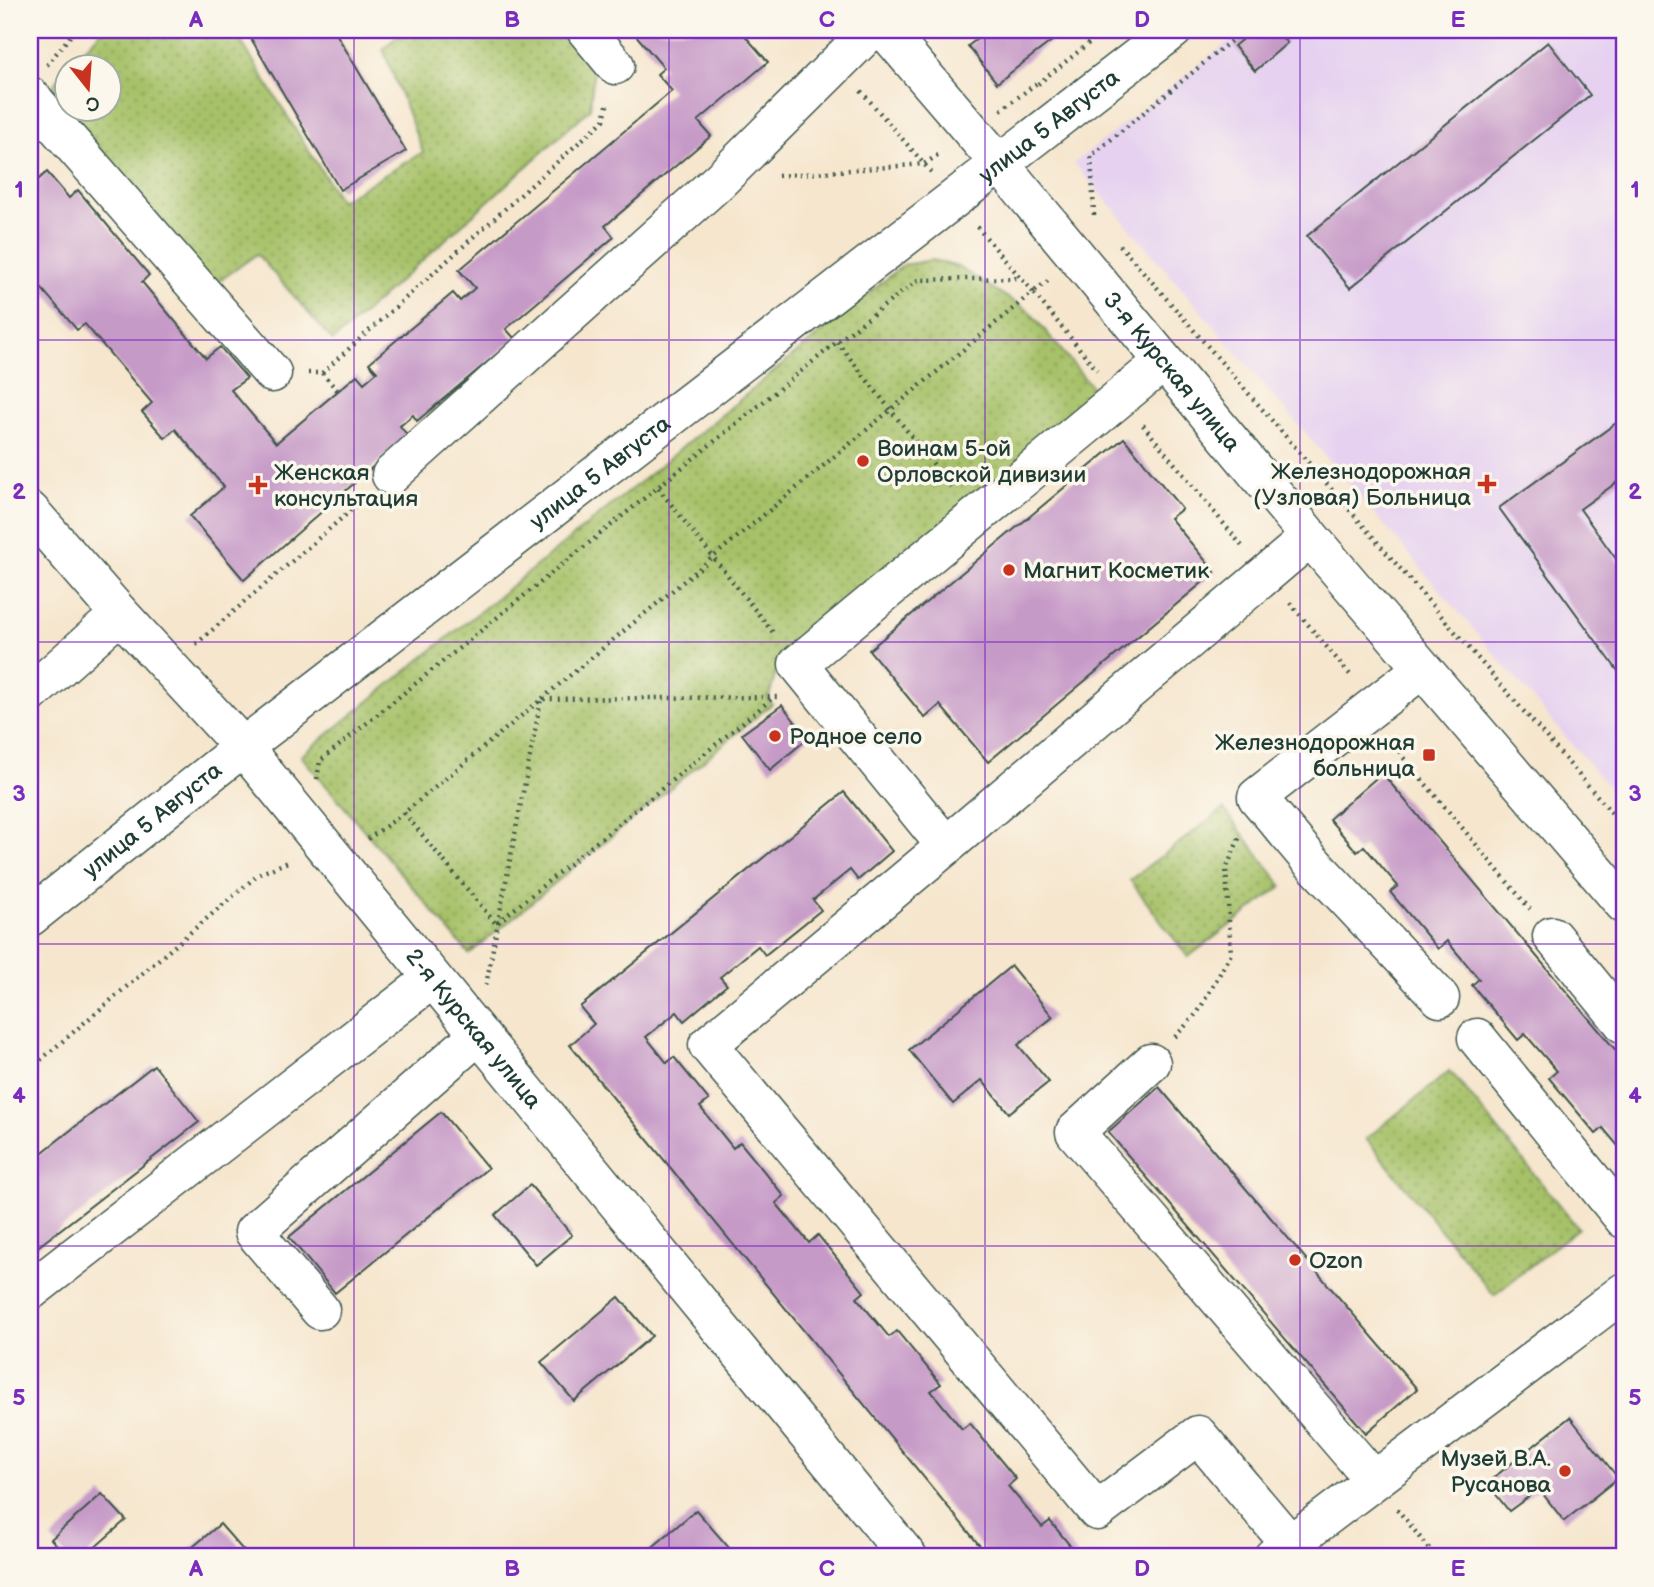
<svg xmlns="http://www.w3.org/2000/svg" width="1654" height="1587" viewBox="0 0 1654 1587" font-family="'Balsamiq Sans',sans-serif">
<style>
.built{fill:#e6d2f0}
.grass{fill:url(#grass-dots);stroke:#627f4e;stroke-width:2}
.building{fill:#c69ac7}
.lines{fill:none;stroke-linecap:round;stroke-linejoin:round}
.minor-casing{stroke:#3f564b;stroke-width:41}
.major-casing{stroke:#3f564b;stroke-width:41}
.path{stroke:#3f564b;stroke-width:4.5;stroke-dasharray:2 5;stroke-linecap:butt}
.minor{stroke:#fff;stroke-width:38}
.major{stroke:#fff;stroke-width:38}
.grid{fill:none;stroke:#7b2cbf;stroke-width:2;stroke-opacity:0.55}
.poi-dot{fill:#c8321e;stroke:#fbf7ec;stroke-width:2.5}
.labels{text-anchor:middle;stroke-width:7;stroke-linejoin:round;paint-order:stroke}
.street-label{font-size:23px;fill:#1f3d34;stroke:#fbf7ec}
.poi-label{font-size:23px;fill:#1f3d34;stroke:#fbf7ec;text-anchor:start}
.neatline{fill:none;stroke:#7b2cbf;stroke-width:2.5}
.grid-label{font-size:23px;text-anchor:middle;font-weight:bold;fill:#7b2cbf}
</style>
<defs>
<pattern id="grass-dots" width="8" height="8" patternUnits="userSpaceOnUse" patternTransform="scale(1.75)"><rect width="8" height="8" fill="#a6c167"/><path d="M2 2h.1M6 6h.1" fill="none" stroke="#879e56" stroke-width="1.8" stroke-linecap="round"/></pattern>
</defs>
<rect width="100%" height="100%" fill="#fbf7ec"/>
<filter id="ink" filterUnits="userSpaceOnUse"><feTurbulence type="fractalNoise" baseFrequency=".0143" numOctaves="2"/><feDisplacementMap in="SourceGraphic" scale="14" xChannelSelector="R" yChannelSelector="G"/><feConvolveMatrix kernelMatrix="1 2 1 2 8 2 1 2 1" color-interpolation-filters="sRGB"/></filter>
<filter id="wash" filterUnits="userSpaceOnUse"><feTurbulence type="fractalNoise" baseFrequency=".00686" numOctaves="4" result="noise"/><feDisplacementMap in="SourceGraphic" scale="28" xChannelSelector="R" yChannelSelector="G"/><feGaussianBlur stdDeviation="1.57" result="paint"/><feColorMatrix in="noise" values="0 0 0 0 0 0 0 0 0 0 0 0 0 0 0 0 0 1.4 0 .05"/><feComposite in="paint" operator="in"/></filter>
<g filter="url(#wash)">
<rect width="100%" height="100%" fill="#f6e6ce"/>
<path class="built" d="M1243,30H1624V805L1074,163Z"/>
<g class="grass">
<path d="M102,30H234L340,201L423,152L383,49L404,30H562L594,68L590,109L333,341L257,254L211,287L68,109L108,108V66H69Z"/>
<path d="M66,70V107L51,88Z"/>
<path d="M932,260L958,267L1029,311L1101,398L777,669L768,700L772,704L469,954L301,756L639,483L903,265Z"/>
<path d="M1224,809L1282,886L1188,957L1130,880Z"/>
<path d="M1450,1071L1578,1228L1494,1295L1366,1139Z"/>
</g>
<g id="blocks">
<g class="building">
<path d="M246,30H334L406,151L340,190Z"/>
<path d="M639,30H740L768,62L698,121L711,136L605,226L614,237L506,329L515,339L417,421L413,415L400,426L408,436L244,580L190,516L224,487L175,429L165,438L142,412L152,403L85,324L77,330L30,275V187L47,172L69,198L78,190L149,275L142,282L206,358L220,347L247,378L231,390L276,443L357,375L364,383L377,372L369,363L453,293L460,301L475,288L459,270L672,91L657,74L664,68L634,33Z"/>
<path d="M989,30H1066L997,83L968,46Z"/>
<path d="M1253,30H1276L1287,43L1255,71L1234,46Z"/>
<path d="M1548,42L1590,95L1350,288L1307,236Z"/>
<path d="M1623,418L1624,477L1580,509L1624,570V667L1618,671L1499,508Z"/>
<path d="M1124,438L1182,509L1170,518L1215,572L988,762L940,705L925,718L869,650Z"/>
<path d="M782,705L808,738L770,770L742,734Z"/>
<path d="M1382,773L1624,1060V1153L1603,1128L1596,1134L1549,1078L1557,1071L1525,1034L1518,1040L1472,985L1479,979L1447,941L1438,949L1390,892L1398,886L1364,846L1357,852L1329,819Z"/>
<path d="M844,792L892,851L858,880L850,870L813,900L821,910L765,955L758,946L720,977L727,985L684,1021L677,1012L646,1037L667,1063L674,1057L709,1100L700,1107L733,1148L740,1142L784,1196L776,1203L809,1243L818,1235L864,1292L857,1298L889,1337L897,1331L941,1384L931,1391L962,1429L970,1423L1016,1479L1008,1486L1042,1527L1050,1521L1077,1554L1073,1557H989L570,1045L594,1024L580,1007Z"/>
<path d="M1011,966L1053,1017L1018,1045L1049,1082L1009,1113L982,1080L953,1104L909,1050Z"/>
<path d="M154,1065L199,1122L30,1253V1162Z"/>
<path d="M1159,1087L1417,1389L1366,1433L1108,1132Z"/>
<path d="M441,1112L488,1168L335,1293L289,1237Z"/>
<path d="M530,1185L572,1235L536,1265L495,1215Z"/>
<path d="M619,1297L652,1336L574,1401L541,1362Z"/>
<path d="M1570,1417L1618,1478L1564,1521L1539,1489L1509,1511L1487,1483Z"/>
<path d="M102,1494L126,1520L84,1557H67L51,1539Z"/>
<path d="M696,1510L737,1557H641Z"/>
<path d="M220,1524L249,1557H181Z"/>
</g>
</g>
</g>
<g filter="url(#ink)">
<use href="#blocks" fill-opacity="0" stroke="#3f564b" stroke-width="2"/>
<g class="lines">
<g class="minor-casing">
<g id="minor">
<path d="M586,30L615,65"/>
<path d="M885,30L999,163"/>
<path d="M30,96L272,373"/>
<path d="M1163,362L798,664L946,846L1310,537"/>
<path d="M391,475L719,181L871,30"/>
<path id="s1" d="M30,511L120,614L243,747L908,1557"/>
<path d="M1422,669L1257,797L1310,860L1440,998"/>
<path d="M30,694L120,614"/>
<path d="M946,846L708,1045L1097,1511L1198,1435L1290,1544"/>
<path d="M1552,936L1624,1024"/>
<path d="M1477,1038L1624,1219"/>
<path d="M1151,1063L1075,1132L1374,1480"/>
<path d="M30,1291L432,979"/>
<path d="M320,1310L254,1232L478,1035"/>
<path d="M1273,1557L1624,1292"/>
</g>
</g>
<g class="major-casing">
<g id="major">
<path id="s2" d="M999,163L1310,537L1624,904"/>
<path id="s3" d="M30,917L243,747L1173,30"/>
</g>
</g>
<g class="path">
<path d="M47,65L75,30"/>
<path d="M1038,84L1105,30"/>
<path d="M861,91L931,172"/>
<path d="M1001,110L1037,83"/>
<path d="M778,176L924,164L940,154"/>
<path d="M1094,215L1091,156L1244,30"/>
<path d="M1120,245L1624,827"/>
<path d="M1048,281L1033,292L1097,370"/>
<path d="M837,342L953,489"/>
<path d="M308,373H322L604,120L608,101"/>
<path d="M322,373L338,391"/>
<path d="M1143,425L1242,546"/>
<path d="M658,488L775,635"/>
<path d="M1290,603L1352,677"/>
<path d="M196,644L364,499"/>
<path d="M1394,739L1403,757L1530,909"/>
<path d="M317,779L320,761L837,342L918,280L1019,278"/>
<path d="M404,813L496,924L774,697"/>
<path d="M368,839L404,813L1033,292L977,227"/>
<path d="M486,985L541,699L777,697"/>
<path d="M1175,1037L1198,1012L1231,954L1226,869L1240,836"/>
<path d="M30,1069L259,874L290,861"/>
<path d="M1397,1509L1436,1557"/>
</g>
<use href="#minor" class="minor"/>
<use href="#major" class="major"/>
</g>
</g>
<path class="grid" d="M354,30V1557M669,30V1557M985,30V1557M1300,30V1557M30,340H1624M30,642H1624M30,944H1624M30,1246H1624"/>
<g class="poi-dot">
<circle cx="863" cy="461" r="7"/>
<path d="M1483.5 473.5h7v7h7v7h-7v7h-7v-7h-7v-7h7z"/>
<path d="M254.5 474.5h7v7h7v7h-7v7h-7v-7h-7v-7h7z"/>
<circle cx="1009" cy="570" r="7"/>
<circle cx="775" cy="736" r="7"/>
<rect x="1422" y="748" width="14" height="14" rx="3.5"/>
<circle cx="1295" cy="1260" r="7"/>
<circle cx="1565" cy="1471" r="7"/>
</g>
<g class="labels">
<g class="street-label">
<text dy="8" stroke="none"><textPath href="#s3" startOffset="1290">улица 5 Августа</textPath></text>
<text dy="8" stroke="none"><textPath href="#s2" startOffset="271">3-я Курская улица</textPath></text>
<text dy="8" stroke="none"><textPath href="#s3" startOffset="723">улица 5 Августа</textPath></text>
<text dy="8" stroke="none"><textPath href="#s3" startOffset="156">улица 5 Августа</textPath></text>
<text dy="8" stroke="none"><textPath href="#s1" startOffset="682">2-я Курская улица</textPath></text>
</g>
<g class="poi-label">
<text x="877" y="456">Воинам 5-ой<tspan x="877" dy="26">Орловской дивизии</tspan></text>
<text x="1471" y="479" text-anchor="end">Железнодорожная<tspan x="1471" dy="26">(Узловая) Больница</tspan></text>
<text x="274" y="480">Женская<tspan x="274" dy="26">консультация</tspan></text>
<text x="1023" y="578">Магнит Косметик</text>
<text x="789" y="744">Родное село</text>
<text x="1415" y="750" text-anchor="end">Железнодорожная<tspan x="1415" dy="26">больница</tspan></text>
<text x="1309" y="1268">Ozon</text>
<text x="1551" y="1466" text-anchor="end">Музей В.А.<tspan x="1551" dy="26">Русанова</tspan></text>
</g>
</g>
<rect width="1654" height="1587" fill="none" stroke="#fbf7ec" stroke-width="77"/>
<g transform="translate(88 88) rotate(163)"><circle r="33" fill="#fbf7ec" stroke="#a3ada2" stroke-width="2"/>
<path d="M0-5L12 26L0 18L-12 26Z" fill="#c8321e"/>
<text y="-10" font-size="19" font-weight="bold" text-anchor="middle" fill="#1f3d34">С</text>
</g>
<rect x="38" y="38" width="1578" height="1510" class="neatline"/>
<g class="grid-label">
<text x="196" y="27">A</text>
<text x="512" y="27">B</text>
<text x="827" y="27">C</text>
<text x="1142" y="27">D</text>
<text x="1458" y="27">E</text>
<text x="19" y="197">1</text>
<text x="1635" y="197">1</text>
<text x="19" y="499">2</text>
<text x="1635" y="499">2</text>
<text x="19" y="801">3</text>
<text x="1635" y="801">3</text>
<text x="19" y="1103">4</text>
<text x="1635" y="1103">4</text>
<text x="19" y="1405">5</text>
<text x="1635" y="1405">5</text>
<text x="196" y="1576">A</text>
<text x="512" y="1576">B</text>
<text x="827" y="1576">C</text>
<text x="1142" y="1576">D</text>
<text x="1458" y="1576">E</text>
</g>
</svg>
